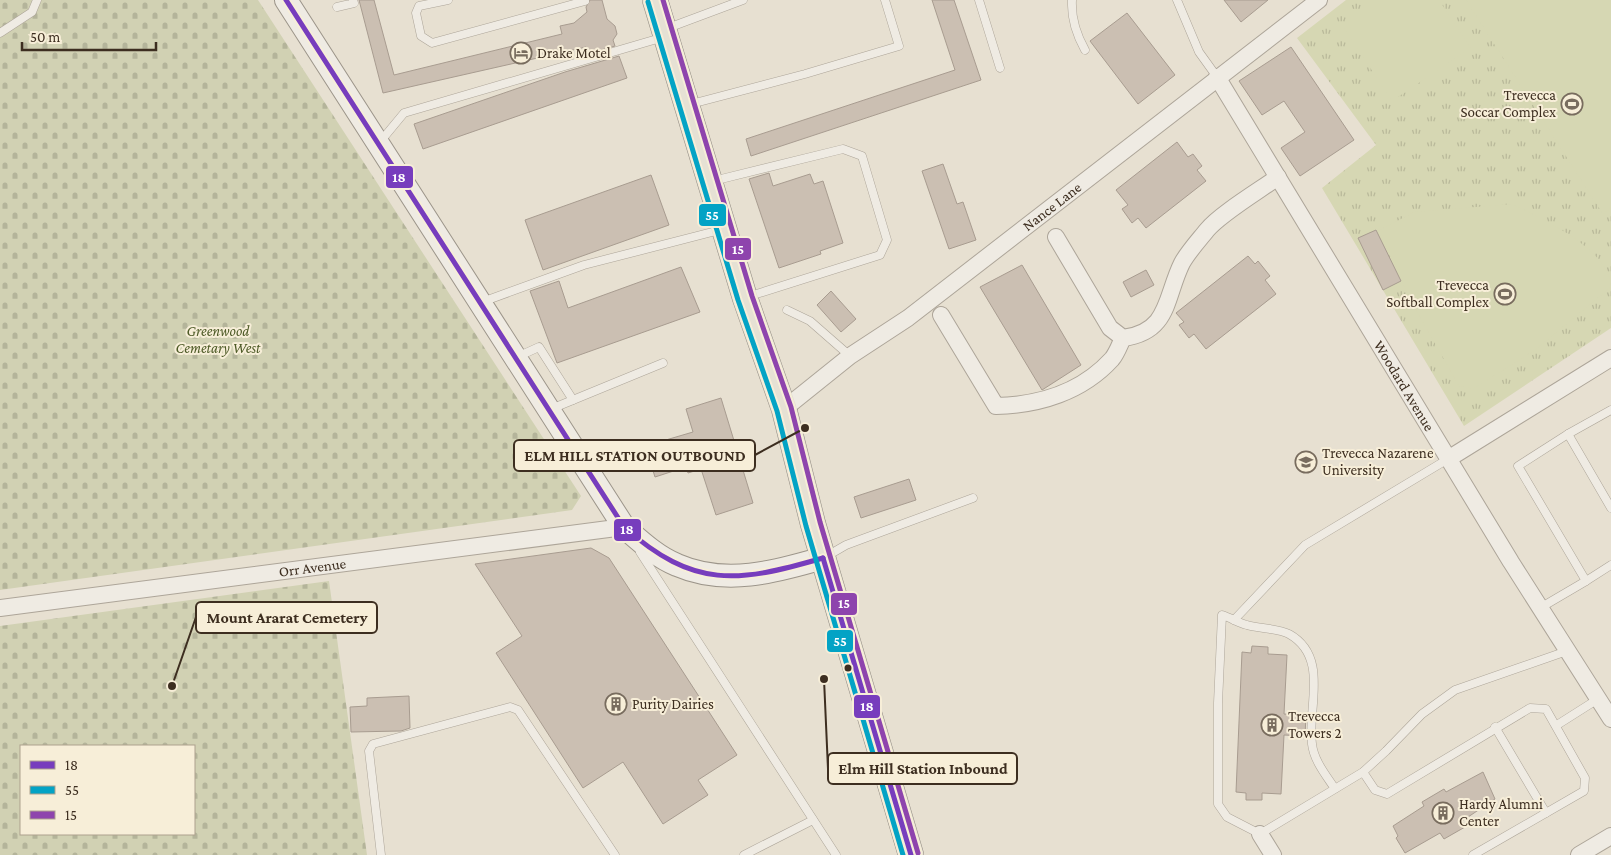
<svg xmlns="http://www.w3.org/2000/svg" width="1611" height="855" viewBox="0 0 1611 855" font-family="'Crimson Pro',serif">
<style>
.grass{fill:url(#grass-tufts)}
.cemetery{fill:url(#cemetery-stones);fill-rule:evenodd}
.pitch{fill:#d6d7b3}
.building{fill:#cbbfb2;stroke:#a89c90}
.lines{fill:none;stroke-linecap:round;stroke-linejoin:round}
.lane-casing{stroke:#ada599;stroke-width:9}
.street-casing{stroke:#ada599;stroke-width:18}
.secondary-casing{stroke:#9c958a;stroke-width:24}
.primary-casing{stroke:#928b80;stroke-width:26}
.lane{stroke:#efebe3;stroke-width:8}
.street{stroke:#efebe3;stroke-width:16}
.secondary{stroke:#efebe3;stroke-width:22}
.primary{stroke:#e6e1d4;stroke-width:25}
.bus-1-casing{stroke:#f7eed8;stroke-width:9}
.bus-2-casing{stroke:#f7eed8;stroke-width:9}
.bus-3-casing{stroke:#f7eed8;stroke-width:9}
.bus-1{stroke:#773dbd;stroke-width:5}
.bus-2{stroke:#03a3c5;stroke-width:5}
.bus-3{stroke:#8e44ad;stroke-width:5}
.bus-dot{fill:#3d2e20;stroke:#f7eed8;stroke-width:2}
.labels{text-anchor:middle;stroke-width:4;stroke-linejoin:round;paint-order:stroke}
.poi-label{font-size:15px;fill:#3d2e20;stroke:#f7eed8;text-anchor:start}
.street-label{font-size:15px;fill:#3d2e20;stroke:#f7eed8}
.park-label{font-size:15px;font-style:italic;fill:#4d5a26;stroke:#f7eed8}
.leader{fill:none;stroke:#3d2e20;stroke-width:2}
.callout-dot{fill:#3d2e20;stroke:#f7eed8;stroke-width:2}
.callout{fill:#f7eed8;stroke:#3d2e20;stroke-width:2}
.callout-label{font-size:16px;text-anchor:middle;font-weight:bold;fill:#3d2e20}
.line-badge{stroke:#f7eed8;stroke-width:2}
.badge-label{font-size:14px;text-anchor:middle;font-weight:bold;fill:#fff}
</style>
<defs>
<pattern id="grass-tufts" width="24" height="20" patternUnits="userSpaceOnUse" patternTransform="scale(1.25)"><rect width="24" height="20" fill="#d6d7b3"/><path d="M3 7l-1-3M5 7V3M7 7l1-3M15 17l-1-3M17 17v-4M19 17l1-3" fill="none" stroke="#b9b99a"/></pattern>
<pattern id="cemetery-stones" width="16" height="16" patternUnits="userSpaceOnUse" patternTransform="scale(1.25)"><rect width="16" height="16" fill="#d1d1b3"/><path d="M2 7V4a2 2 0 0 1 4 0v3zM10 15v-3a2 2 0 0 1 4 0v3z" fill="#b4b49a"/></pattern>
</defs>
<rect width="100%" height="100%" fill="#e7e0d1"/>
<path class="grass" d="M1346,0H1611V328L1464,426L1322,188L1376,145L1297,38Z"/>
<g class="cemetery">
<path d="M0,0H258L581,496L572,510L0,590Z"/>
<path d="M329,581L367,855H0V626ZM194,746V834H21V746Z"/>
</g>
<g class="pitch">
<path d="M1386,0H1439L1471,48L1392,101L1344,28Z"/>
<path d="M1466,0H1611V208L1603,214Z"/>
<path d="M1512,204C1541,218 1611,250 1611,287L1535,350L1473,389L1459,386L1411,301L1378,231L1414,212Z"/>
</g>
<g class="building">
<path d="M359,0H374L394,75L562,34L560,26L574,23L587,12L586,7L590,0H602L607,19L615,26L617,34L613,40L615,46L587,54L586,47L383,93Z"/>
<path d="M932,0H954L981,80L751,156L746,139L955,70Z"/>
<path d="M1224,0H1268L1241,22Z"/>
<path d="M1127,13L1175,75L1138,104L1090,41Z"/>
<path d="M1291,47L1354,140L1300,176L1281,148L1305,132L1284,101L1262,115L1239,81Z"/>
<path d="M619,56L627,78L423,149L414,124L565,72Z"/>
<path d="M1177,142L1188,157L1193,154L1202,166L1197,170L1206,181L1146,228L1138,218L1132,223L1122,209L1128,205L1116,190Z"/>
<path d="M943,164L957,204L963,202L976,240L949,249L922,171Z"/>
<path d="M769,173L773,186L810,174L814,184L823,181L843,243L820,251L821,254L779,268L749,179Z"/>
<path d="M651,175L669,225L543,270L525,220Z"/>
<path d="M1376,230L1401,281L1383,290L1358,238Z"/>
<path d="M1248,256L1255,264L1258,261L1270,276L1265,280L1276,294L1206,349L1194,334L1189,338L1179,325L1184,322L1176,313Z"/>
<path d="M1022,265L1081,365L1042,390L980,287Z"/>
<path d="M681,267L700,312L557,363L530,291L559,281L568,308Z"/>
<path d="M1146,270L1154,285L1131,297L1123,282Z"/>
<path d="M831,291L856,319L841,332L817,305Z"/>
<path d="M721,398L753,503L716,515L701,469L688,473L686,467L655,477L647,452L661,447L659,442L693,432L686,409Z"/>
<path d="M909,479L916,500L861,518L854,497Z"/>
<path d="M591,548L609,558L737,755L698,780L708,795L663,824L623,762L583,788L496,653L522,636L475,564Z"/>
<path d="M1252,646L1268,647V654L1287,655L1284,714L1306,715L1305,736L1284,735L1281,794L1262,793V800H1246V793L1236,792L1242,652L1251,653Z"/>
<path d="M409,696L410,728L401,731L351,732L350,707L367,706V698Z"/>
<path d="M1483,772L1495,799L1462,821L1465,827L1444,839L1440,833L1405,853L1396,838L1398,836L1393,826L1424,806L1422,802L1444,789L1446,792Z"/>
</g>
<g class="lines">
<g class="lane-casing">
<g id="lane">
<path d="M448,0L419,6L416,13L421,36L432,43L585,1"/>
<path d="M979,0L1000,68"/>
<path d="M1072,0C1071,19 1076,34 1085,50"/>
<path d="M1177,0L1199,52L1217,77"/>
<path d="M337,7L354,3L353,0"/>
<path d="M668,28L743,0"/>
<path d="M0,33L32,12L37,0"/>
<path d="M691,104L805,74L899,46L885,0"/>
<path d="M380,142L404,113L664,37"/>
<path d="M713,181L843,149L862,156L887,240L880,255L747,297"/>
<path d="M482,302L584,265L720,230"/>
<path d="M787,310L810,321L850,356"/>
<path d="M517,357L539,347L573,400"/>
<path d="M551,409L663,363"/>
<path d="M1611,410L1568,434L1518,466L1586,581L1611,565"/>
<path d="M1568,434L1611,508"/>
<path d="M640,552L836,855"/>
<path d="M827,556L846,545L973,498"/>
<path d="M1540,608L1586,581"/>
<path d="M1234,620L1305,545L1448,459"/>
<path d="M1557,725L1598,699"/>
<path d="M1495,727L1546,813"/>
<path d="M1363,772L1375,790L1387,794L1530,708L1546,709L1585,778L1584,791L1473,855"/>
<path d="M1335,789C1326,775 1314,761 1312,744C1307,708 1330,657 1289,634C1277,628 1260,629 1247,625C1239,623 1231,618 1222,615L1218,703V804L1227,817L1260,834L1363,772L1386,751L1422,714L1455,690L1567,651"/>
<path d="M381,855L369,751L373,744L510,707L518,710L615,855"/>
<path d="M744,855L813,820"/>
</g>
</g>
<g class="street-casing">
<g id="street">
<path id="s1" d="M1217,77L1511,562L1611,719"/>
<path d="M1056,237L1110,328L1123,338C1170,332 1165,297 1182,263C1188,252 1199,240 1207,230C1220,214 1260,190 1278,177"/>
<path d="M941,315L996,406C1039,405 1082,392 1112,359C1117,353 1120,344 1123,338"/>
<path id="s2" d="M784,409L850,356L908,318L1319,0"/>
<path d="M1448,459L1611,358"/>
<path id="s3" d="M0,608L624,527"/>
<path d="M1260,834L1273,855"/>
<path d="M1579,855L1611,836"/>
</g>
</g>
<g class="secondary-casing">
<path id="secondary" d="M286,0L624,527C640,541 657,557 677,565C725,586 775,572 823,558"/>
</g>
<g class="primary-casing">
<path id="primary" d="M655,0L745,298L784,409L813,524L911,855"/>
</g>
<use href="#lane" class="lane"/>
<use href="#street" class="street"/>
<use href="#secondary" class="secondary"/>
<use href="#primary" class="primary"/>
<g class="bus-1-casing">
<g id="bus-1">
<path d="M286,0L624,527C694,589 737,583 823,558"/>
<path d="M823,558L911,855"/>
</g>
</g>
<g class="bus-2-casing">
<path id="bus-2" d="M648,2L738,300L777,411L806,526L903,855"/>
</g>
<g class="bus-3-casing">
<path id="bus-3" d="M663,0L752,296L791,407L820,522L918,853"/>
</g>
<use href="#bus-1" class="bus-1"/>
<use href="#bus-2" class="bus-2"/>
<use href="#bus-3" class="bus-3"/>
</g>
<defs>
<g id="hotel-ring" transform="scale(1.125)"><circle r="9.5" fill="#f7eed8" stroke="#786c5e" stroke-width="1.5"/><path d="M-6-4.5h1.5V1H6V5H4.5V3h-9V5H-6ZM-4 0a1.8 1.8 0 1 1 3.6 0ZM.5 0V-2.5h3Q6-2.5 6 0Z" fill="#786c5e"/></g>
<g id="stadium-ring" transform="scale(1.125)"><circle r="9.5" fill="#f7eed8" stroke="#786c5e" stroke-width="1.5"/><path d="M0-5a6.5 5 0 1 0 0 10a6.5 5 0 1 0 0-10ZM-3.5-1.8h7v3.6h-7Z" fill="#786c5e"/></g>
<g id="university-ring" transform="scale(1.125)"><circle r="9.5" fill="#f7eed8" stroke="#786c5e" stroke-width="1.5"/><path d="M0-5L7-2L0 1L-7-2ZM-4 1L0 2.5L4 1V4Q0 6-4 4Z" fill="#786c5e"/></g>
<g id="building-ring" transform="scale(1.125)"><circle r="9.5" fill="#f7eed8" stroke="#786c5e" stroke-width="1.5"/><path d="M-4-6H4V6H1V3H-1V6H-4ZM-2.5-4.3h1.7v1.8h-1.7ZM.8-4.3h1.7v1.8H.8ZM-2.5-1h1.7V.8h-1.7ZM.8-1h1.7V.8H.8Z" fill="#786c5e"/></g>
</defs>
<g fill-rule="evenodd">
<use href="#hotel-ring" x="521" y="53"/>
<use href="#stadium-ring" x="1572" y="104"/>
<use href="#stadium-ring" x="1505" y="294"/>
<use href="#university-ring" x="1306" y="462"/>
<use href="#building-ring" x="616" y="704"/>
<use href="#building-ring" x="1272" y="725"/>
<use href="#building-ring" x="1443" y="813"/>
</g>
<circle class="bus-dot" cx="848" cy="668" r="4.5"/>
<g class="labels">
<g class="poi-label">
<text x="537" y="58">Drake Motel</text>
<text x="1556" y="100" text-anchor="end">Trevecca<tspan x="1556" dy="17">Soccar Complex</tspan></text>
<text x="1489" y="290" text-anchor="end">Trevecca<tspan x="1489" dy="17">Softball Complex</tspan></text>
<text x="1322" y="458">Trevecca Nazarene<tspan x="1322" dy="17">University</tspan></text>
<text x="632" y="709">Purity Dairies</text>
<text x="1288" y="721">Trevecca<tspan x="1288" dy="17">Towers 2</tspan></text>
<text x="1459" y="809">Hardy Alumni<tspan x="1459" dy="17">Center</tspan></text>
</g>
<g class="street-label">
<text dy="5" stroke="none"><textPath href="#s2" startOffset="336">Nance Lane</textPath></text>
<text dy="5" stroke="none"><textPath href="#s1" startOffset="361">Woodard Avenue</textPath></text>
<text dy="5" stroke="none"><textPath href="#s3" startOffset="315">Orr Avenue</textPath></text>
</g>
<g class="park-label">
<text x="218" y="336">Greenwood<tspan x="218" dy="17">Cemetary West</tspan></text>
</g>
</g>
<path class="leader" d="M805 428L755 455M172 686L196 617M824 679L828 769"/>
<g class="callout-dot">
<circle cx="805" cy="428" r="5"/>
<circle cx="172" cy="686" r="5"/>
<circle cx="824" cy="679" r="5"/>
</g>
<g class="callout">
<rect x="514" y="440" width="241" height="31" rx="5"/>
<rect x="196" y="602" width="181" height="31" rx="5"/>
<rect x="828" y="753" width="189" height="31" rx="5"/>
</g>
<g class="callout-label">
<text x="635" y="461">ELM HILL STATION OUTBOUND</text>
<text x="287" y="623">Mount Ararat Cemetery</text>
<text x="923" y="774">Elm Hill Station Inbound</text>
</g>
<g class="line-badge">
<rect x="385" y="165" width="29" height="24" rx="5" fill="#773dbd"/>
<rect x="698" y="203" width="29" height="24" rx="5" fill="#03a3c5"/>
<rect x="724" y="237" width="28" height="24" rx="5" fill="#8e44ad"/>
<rect x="613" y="518" width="29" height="24" rx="5" fill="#773dbd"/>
<rect x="830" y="592" width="28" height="24" rx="5" fill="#8e44ad"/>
<rect x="826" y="629" width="28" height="24" rx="5" fill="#03a3c5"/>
<rect x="853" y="694" width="28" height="25" rx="5" fill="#773dbd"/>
</g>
<g class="badge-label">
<text x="399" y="182">18</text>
<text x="712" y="220">55</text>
<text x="738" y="254">15</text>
<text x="627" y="534">18</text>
<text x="844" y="608">15</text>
<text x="840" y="646">55</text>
<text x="867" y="711">18</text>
</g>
<rect x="20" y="745" width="175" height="90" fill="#f7eed8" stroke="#ada18e"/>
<rect x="30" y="761" width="25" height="8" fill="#773dbd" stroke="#ada18e"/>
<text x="65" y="770" font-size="15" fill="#3d2e20">18</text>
<rect x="30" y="786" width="25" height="8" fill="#03a3c5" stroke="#ada18e"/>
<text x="65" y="795" font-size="15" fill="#3d2e20">55</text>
<rect x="30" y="811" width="25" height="8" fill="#8e44ad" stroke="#ada18e"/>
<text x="65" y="820" font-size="15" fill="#3d2e20">15</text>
<path d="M22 42v8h134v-8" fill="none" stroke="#3d2e20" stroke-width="2.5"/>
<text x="30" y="42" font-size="15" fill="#3d2e20" stroke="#f7eed8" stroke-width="4" paint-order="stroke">50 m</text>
</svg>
